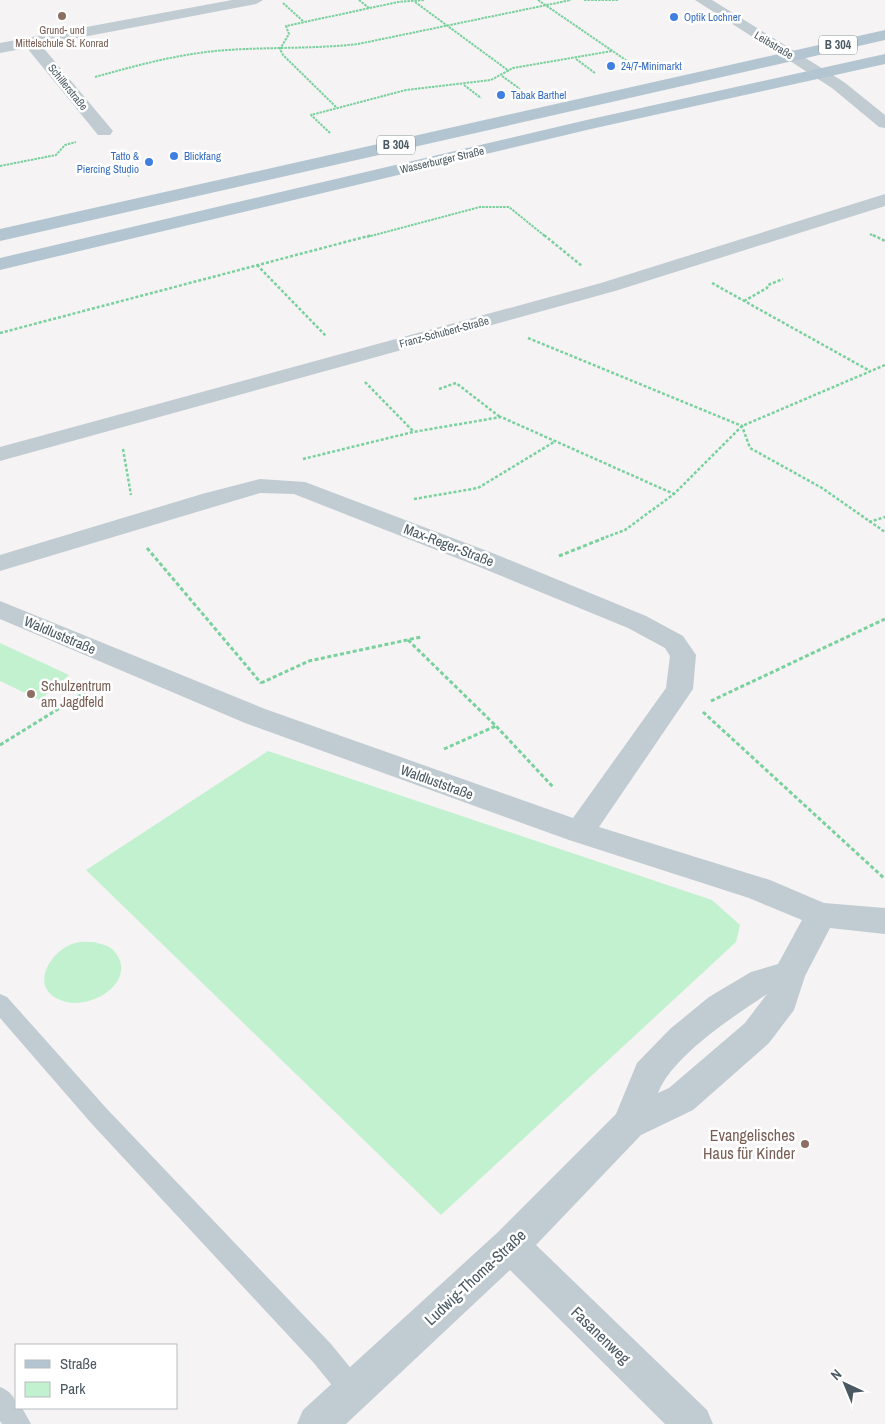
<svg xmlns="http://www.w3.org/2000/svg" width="885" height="1424" viewBox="0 0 885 1424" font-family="'Archivo Narrow',sans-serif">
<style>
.green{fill:#c2f1d0}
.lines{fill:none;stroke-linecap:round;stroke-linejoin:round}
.path-far2{stroke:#79d19d;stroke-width:2;stroke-dasharray:2.5 1;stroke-linecap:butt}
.path-far1{stroke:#79d19d;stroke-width:2.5;stroke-dasharray:3 2;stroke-linecap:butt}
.path{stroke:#79d19d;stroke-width:3;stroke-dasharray:4 2.5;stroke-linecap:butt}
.lane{fill:#c0cbd2;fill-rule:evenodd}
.street{fill:#c0cbd2;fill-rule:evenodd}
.primary{fill:#b2c5d1;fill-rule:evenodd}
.education-dot{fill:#8d6e63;stroke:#fff;stroke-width:2}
.shop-dot{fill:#3f7fe0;stroke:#fff;stroke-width:2}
.labels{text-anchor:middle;stroke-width:5;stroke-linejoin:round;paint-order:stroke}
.far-shop-label{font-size:11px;fill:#366cbe;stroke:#fff;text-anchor:start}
.far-education-label{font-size:11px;fill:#785e54;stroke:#fff}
.far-street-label{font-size:11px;fill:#4a5861;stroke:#fff}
.shield{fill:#fff;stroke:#808a90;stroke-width:1}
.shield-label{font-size:12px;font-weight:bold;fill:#4a5861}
.street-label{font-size:14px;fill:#4a5861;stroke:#fff}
.education-label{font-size:14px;fill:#785e54;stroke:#fff;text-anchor:start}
.near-education-label{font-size:16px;fill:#785e54;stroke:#fff;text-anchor:end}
.near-street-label{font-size:16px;fill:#4a5861;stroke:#fff}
</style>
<rect width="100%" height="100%" fill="#f5f3f3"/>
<g class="green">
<path d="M0,643L69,675L40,700L0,681Z"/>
<path d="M268,751L712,900L740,925L736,942L441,1215L86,870Z"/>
<path d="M94,942C100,944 108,945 112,949C143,979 89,1015 58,999C29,985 52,949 75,943C81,941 88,942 94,942Z"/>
</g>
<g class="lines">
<g class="path-far2">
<path d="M359,0L369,8"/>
<path d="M538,0L633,65"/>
<path d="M584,0H618"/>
<path d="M415,2L509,71"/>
<path d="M283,3L304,22"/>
<path d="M576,59L595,73"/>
<path d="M502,76L520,89"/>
<path d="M95,77C138,65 182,53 227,50C271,47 314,49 358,44L571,0"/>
<path d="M464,85L481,98"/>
<path d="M336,107L283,55L280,49L289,34L286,26L398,2L424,0"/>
<path d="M330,133L311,115L406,90L491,80L513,68L612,51"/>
<path d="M113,155L130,177"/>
<path d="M0,166L56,155L65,145L76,142"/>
<path d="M870,234L876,237"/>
<path d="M367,237L480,207H509L546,237"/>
</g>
<g class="path-far1">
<path d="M544,235L582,266"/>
<path d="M873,235L885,241"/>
<path d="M257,265L326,336"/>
<path d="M712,283L870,371"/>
<path d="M744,301L767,288L768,285L783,279"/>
<path d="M0,333L372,235"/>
<path d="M528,338L742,426L750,448L822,488L885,532"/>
<path d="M365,382L413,431"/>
<path d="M439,389L456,383L500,417"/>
<path d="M123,449L131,495"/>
<path d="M303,459L413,432L501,417L674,494"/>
<path d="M414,499L478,488L554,442"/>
<path d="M869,522L885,517"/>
<path d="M601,539L625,530L674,494L742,426L885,365"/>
</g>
<g class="path">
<path d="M147,548L261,683"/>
<path d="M559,556L604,538"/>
<path d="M408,640L496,726L553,787"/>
<path d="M261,683L309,661L421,637"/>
<path d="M711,701L885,619"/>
<path d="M703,712L885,879"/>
<path d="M0,745L97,685"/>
<path d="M444,749L496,726"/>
</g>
<g class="lane">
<path d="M0,994L7,997L107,1109L331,1344L362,1382L366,1391L362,1400L353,1404L344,1400L313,1362L91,1123L0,1018Z"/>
<path d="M0,1387C10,1391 16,1397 16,1408H22L31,1424H2L0,1421Z"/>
</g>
<g class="street">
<path d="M232,0H263L256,4L41,45L113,131L110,135H98L27,48L0,53V43Z"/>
<path d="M695,0H712L844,82L885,115V128L879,127L832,88Z"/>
<path d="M885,194V206L615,291L0,461V447L601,283Z"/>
<path d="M260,479L305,482L495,554L646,616L683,636L696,655L693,689L599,827L770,880L824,903L885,908V934L830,928L805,976L794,1010L769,1043L693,1110L641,1135L536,1245L707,1410L713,1424H665L510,1270L346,1424H297L303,1410L497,1233L616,1114L637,1063L670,1029L709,997L751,972L778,964L802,920L749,898L569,840L245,723L0,619V601L265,709L573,818L666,688L670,656L665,648L628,628L477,566L294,494L260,493L0,571V555L202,494ZM767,994L745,1023L669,1088L658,1093C672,1056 734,1016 767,994Z"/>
</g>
<g class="primary">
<path d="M885,30V40L0,241V229Z"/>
<path d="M885,54V64L591,129L0,270V258L591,119Z"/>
</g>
</g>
<g class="education-dot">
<circle cx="62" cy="16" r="5"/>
<circle cx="31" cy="694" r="5"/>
<circle cx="805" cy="1144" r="5"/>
</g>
<g class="shop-dot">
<circle cx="674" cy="17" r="5"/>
<circle cx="611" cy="66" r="5"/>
<circle cx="501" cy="95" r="5"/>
<circle cx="174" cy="156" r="5"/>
<circle cx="149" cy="162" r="5"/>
</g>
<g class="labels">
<g class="far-shop-label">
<text x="684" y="21">Optik Lochner</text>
<text x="621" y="70">24/7-Minimarkt</text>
<text x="511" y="99">Tabak Barthel</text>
<text x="139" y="160" text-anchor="end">Tatto &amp;<tspan x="139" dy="13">Piercing Studio</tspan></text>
<text x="184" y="160">Blickfang</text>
</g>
<g class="far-education-label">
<text x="62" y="34">Grund- und<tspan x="62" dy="13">Mittelschule St. Konrad</tspan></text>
</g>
<g class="far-street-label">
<text transform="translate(774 45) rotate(31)" y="4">Leibstraße</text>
<text transform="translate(68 87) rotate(51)" y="4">Schillerstraße</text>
<text transform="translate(442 160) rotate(-13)" y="4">Wasserburger Straße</text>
<text transform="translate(444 332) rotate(-15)" y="4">Franz-Schubert-Straße</text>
</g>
<g class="shield">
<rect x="819" y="35.5" width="38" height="19" rx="4"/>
<rect x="377" y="135.5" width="38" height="19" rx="4"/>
</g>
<g class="shield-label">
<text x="838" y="49">B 304</text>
<text x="396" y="149">B 304</text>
</g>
<g class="street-label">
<text transform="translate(449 545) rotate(21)" y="5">Max-Reger-Straße</text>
<text transform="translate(60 635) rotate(23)" y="5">Waldluststraße</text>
<text transform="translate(437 782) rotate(20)" y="5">Waldluststraße</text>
</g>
<g class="education-label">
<text x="41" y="691">Schulzentrum<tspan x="41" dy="16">am Jagdfeld</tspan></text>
</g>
<g class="near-education-label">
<text x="795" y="1141">Evangelisches<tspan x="795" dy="18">Haus für Kinder</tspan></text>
</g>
<g class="near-street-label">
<text transform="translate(475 1277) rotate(-43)" y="6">Ludwig-Thoma-Straße</text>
<text transform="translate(601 1335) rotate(44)" y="6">Fasanenweg</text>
</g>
</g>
<rect x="15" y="1344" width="162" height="65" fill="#ffffff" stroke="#b7bcc0"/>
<rect x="25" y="1360" width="25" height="8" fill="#b2c5d1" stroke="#b7bcc0"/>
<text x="60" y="1369" font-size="15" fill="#4a5861">Straße</text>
<rect x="25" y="1382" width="25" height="15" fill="#c2f1d0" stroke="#b7bcc0"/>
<text x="60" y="1394" font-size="15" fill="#4a5861">Park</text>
<g transform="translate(845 1384) rotate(316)" stroke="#ffffff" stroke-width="4" paint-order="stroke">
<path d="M0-4L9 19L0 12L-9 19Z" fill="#4a5861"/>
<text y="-8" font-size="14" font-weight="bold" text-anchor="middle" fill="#4a5861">N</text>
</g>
</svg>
